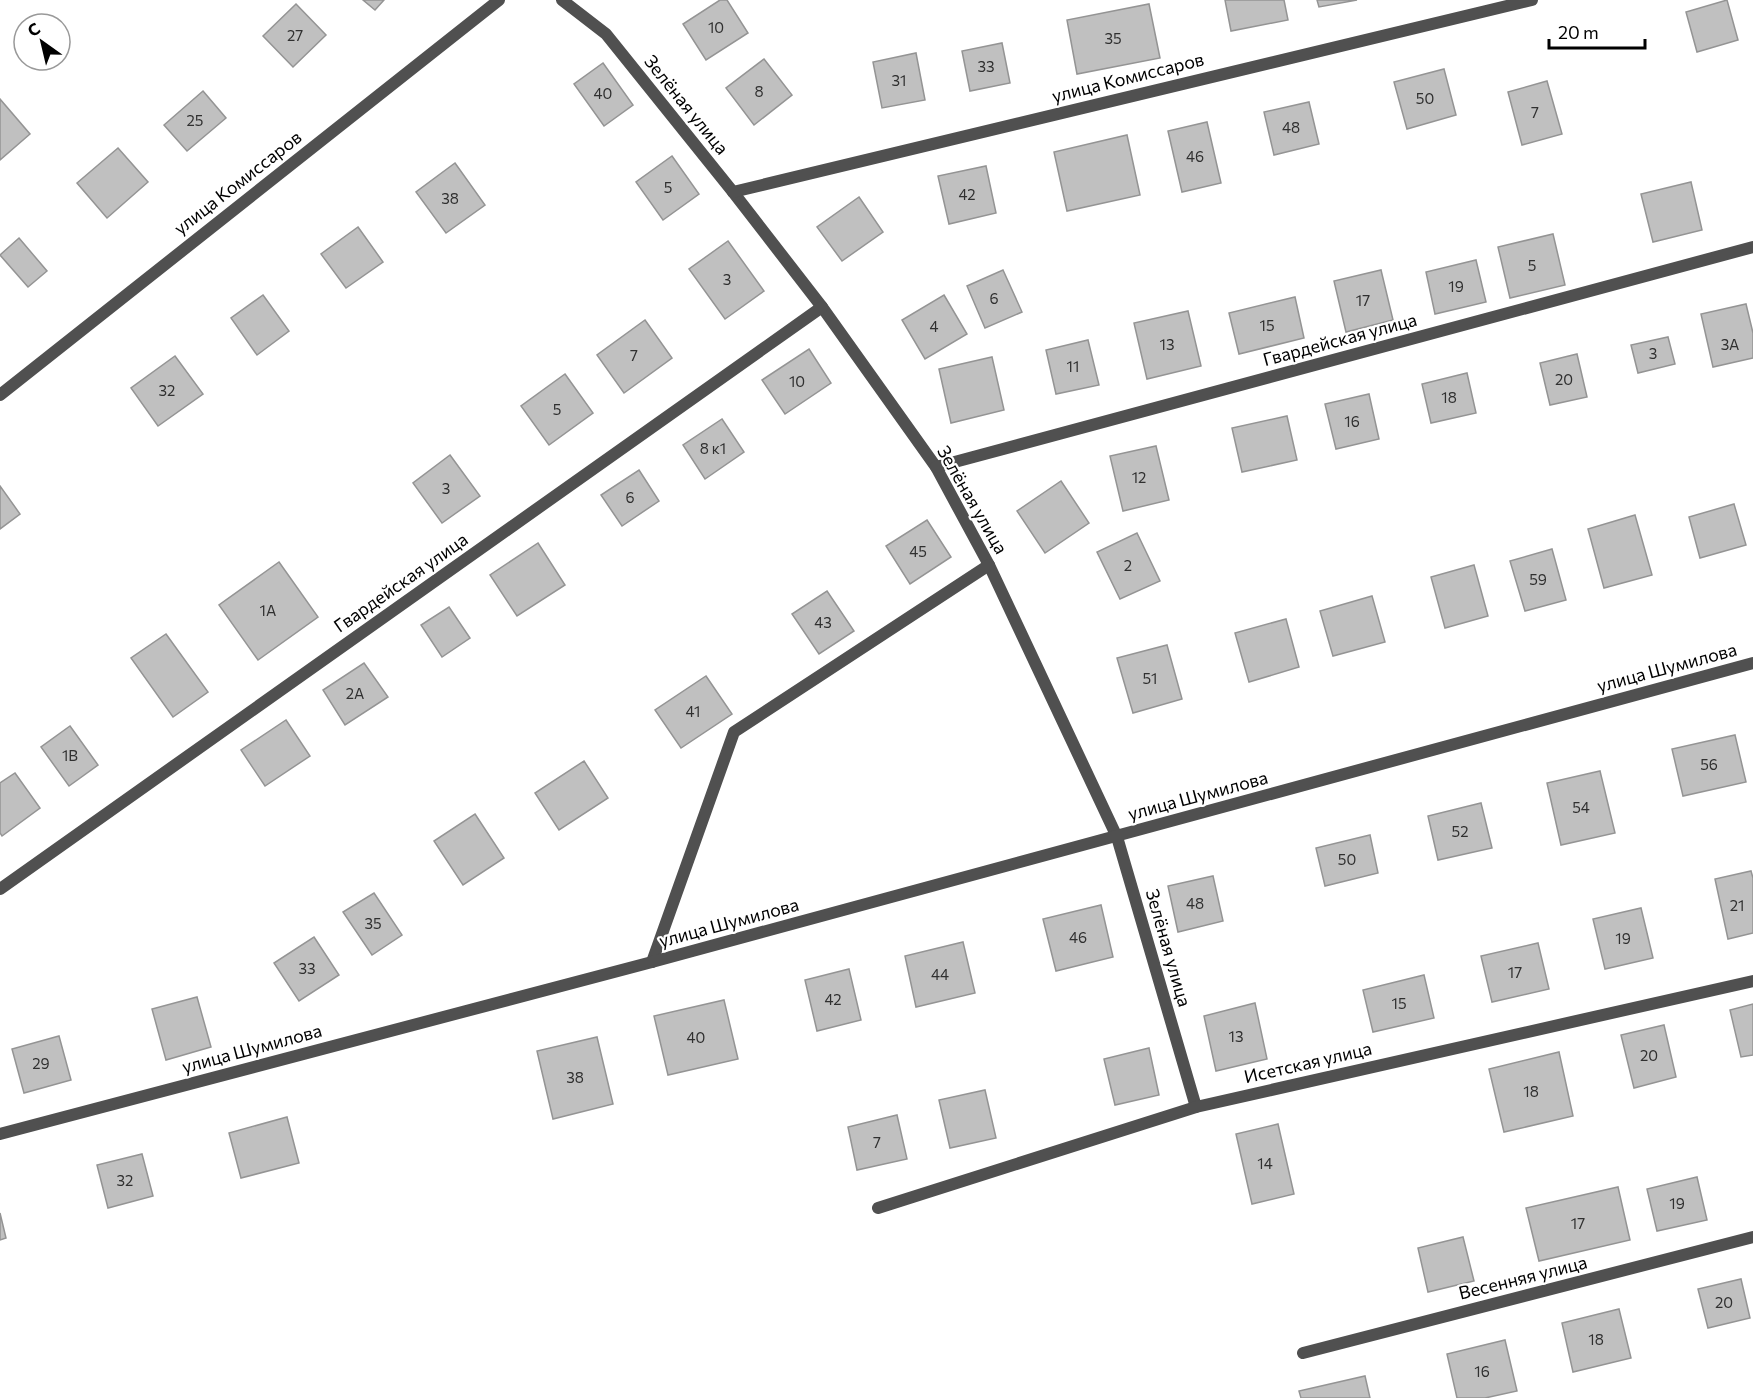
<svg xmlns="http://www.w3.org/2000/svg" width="1753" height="1398" viewBox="0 0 1753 1398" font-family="Commissioner,sans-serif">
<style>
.building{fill:#c0c0c0;stroke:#949494;stroke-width:1.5}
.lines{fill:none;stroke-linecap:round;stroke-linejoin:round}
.minor{stroke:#505050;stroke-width:12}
.tertiary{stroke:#505050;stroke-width:12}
.labels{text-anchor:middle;stroke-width:4.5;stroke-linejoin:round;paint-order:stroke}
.number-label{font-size:15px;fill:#303030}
.street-label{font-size:18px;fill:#000;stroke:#fff}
</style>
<rect width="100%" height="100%" fill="#fff"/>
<g class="building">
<path d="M363,0H384L375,10Z"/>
<path d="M720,0H727L748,33L706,60L683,24Z"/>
<path d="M1225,0H1284L1288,20L1231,31Z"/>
<path d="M1317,0H1357L1319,7Z"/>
<path d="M1727,0L1738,40L1697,52L1686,12Z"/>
<path d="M296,4L326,35L293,67L263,36Z"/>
<path d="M1149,4L1160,58L1077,74L1067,20Z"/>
<path d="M1002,43L1010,83L970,91L962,51Z"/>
<path d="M916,53L925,100L882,108L873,62Z"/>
<path d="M764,59L792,95L754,125L726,88Z"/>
<path d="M603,63L633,105L604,126L574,84Z"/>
<path d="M1444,69L1456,115L1407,129L1394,82Z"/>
<path d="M1547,81L1562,134L1522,145L1508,92Z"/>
<path d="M203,91L226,118L187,151L164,125Z"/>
<path d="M0,99L30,134L0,160Z"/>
<path d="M1309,102L1319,144L1274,155L1264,112Z"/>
<path d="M1207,122L1221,183L1182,192L1168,131Z"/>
<path d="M1127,135L1140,195L1067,211L1054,152Z"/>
<path d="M118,148L148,182L107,218L77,183Z"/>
<path d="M672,156L699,194L663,220L636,182Z"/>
<path d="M455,163L485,205L446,233L416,192Z"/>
<path d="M986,166L996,213L949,224L938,176Z"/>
<path d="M1691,182L1702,230L1653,242L1641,194Z"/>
<path d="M859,197L883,232L842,261L817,227Z"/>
<path d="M358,227L383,262L346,288L321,254Z"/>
<path d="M1553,234L1565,285L1510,298L1498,247Z"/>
<path d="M19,238L47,271L28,287L0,255Z"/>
<path d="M728,241L764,291L725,319L689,269Z"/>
<path d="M1476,260L1486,302L1435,314L1426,272Z"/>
<path d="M1003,270L1022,312L985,328L967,286Z"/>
<path d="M1381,270L1393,320L1346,332L1334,281Z"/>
<path d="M263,295L289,331L257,355L231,318Z"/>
<path d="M944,295L967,334L925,359L902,320Z"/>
<path d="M1295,297L1304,338L1239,354L1229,313Z"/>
<path d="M1746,304L1753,333V358L1713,367L1701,314Z"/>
<path d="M1188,311L1201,366L1147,379L1134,323Z"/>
<path d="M645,320L672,358L624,393L597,355Z"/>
<path d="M1668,337L1675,364L1638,373L1631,345Z"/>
<path d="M1088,340L1099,385L1056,394L1046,350Z"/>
<path d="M809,349L831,383L785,414L762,380Z"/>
<path d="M1577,354L1587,397L1550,405L1540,363Z"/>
<path d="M175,356L203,394L158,426L131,388Z"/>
<path d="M992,357L1004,410L951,423L939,369Z"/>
<path d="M1467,373L1476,413L1431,423L1422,384Z"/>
<path d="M565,374L593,413L549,445L521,406Z"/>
<path d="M1369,394L1379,439L1336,449L1325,404Z"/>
<path d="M1287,416L1297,460L1242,472L1232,428Z"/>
<path d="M722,419L744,452L705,479L683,445Z"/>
<path d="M1156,446L1169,500L1123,511L1110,456Z"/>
<path d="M450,455L480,496L442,523L413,483Z"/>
<path d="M639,470L659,501L622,526L601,495Z"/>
<path d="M1061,481L1089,523L1045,553L1017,511Z"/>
<path d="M0,486L20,514L0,529Z"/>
<path d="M1734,504L1746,545L1700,558L1689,517Z"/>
<path d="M1635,515L1652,575L1604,588L1588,529Z"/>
<path d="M927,520L951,557L910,584L886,546Z"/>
<path d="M1137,533L1160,581L1120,599L1097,552Z"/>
<path d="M538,543L565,585L517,616L490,575Z"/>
<path d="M1552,549L1566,600L1525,611L1510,561Z"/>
<path d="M279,562L318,617L258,660L219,605Z"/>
<path d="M1474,565L1488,616L1445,628L1431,577Z"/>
<path d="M827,591L854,631L819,654L792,614Z"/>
<path d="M1372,596L1385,642L1333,656L1320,611Z"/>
<path d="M449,607L470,638L442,657L421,625Z"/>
<path d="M1286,619L1299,667L1249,682L1235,633Z"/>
<path d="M166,634L208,692L173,717L131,658Z"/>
<path d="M1167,645L1182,699L1133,713L1117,658Z"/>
<path d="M364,663L388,697L345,725L323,690Z"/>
<path d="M706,676L732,714L681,748L655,710Z"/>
<path d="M286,720L310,756L265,786L241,750Z"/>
<path d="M70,726L98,765L69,786L41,747Z"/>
<path d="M1735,735L1746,782L1683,796L1672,749Z"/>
<path d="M584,761L608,798L559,830L535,793Z"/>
<path d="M1600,771L1615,833L1561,845L1547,783Z"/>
<path d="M15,773L40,808L2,836L0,833V783Z"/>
<path d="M1481,803L1492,848L1438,860L1428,816Z"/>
<path d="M475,814L504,858L463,885L434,841Z"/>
<path d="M1370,835L1378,873L1325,886L1316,848Z"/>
<path d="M1751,871L1753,878V933L1728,939L1715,879Z"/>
<path d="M1213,876L1223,921L1178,932L1168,886Z"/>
<path d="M374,893L402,935L372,955L343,912Z"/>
<path d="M1101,905L1113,957L1056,971L1043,919Z"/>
<path d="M1641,908L1653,958L1605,969L1593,919Z"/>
<path d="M314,937L339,975L299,1001L274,963Z"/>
<path d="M963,942L975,993L916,1007L905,956Z"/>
<path d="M1538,943L1549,989L1492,1002L1481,956Z"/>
<path d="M849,969L861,1020L817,1031L805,980Z"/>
<path d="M1424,975L1434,1018L1373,1032L1363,990Z"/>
<path d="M197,997L211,1047L166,1060L152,1009Z"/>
<path d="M724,1000L738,1059L668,1075L654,1016Z"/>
<path d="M1255,1003L1267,1059L1216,1071L1204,1016Z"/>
<path d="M1753,1004V1055L1741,1057L1730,1010Z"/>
<path d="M1664,1025L1676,1077L1634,1088L1621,1035Z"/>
<path d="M59,1036L71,1080L24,1093L12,1049Z"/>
<path d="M597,1037L613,1104L553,1119L537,1051Z"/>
<path d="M1149,1048L1159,1095L1115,1105L1104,1059Z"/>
<path d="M1559,1052L1573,1116L1504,1132L1489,1069Z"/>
<path d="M985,1090L996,1138L950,1148L939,1100Z"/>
<path d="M897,1115L907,1159L857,1170L848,1127Z"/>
<path d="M287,1117L299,1163L241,1178L229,1133Z"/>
<path d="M1278,1124L1294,1194L1252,1204L1236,1134Z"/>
<path d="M142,1154L153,1196L108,1208L97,1165Z"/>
<path d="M1697,1177L1707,1220L1657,1231L1647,1189Z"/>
<path d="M1618,1187L1630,1240L1539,1261L1526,1208Z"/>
<path d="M0,1213L6,1238L0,1240Z"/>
<path d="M1463,1237L1474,1281L1428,1292L1418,1248Z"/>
<path d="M1741,1279L1750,1318L1708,1328L1698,1289Z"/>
<path d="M1619,1309L1631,1358L1573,1372L1562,1323Z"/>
<path d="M1505,1340L1517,1391L1485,1398H1457L1447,1354Z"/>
<path d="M1365,1376L1370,1398H1301L1299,1391Z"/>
</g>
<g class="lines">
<g class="minor">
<path d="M562,0L606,34L733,192L822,307L936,467L989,565L1117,837L1196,1107"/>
<path d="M733,192L1532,0"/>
<path d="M0,395L499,0"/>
<path d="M936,467L1753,247"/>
<path d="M0,889L822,307"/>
<path d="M652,962L734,732L989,565"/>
<path d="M878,1208L1196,1107L1753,981"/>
<path d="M1303,1353L1753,1237"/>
</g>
<path class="tertiary" d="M0,1134L652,962L1753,663"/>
</g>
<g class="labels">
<g class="number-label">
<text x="716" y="33">10</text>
<text x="295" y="41">27</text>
<text x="1113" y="44">35</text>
<text x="986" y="72">33</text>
<text x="899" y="86">31</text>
<text x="759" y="97">8</text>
<text x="603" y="99">40</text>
<text x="1425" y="104">50</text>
<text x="1535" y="118">7</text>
<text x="195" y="126">25</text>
<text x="1291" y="133">48</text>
<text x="1195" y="162">46</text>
<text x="668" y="193">5</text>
<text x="967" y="200">42</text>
<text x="450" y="204">38</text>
<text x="1532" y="271">5</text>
<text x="727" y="285">3</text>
<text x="1456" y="292">19</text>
<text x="994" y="304">6</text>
<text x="1363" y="306">17</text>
<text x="1267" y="331">15</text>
<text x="934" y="332">4</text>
<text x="1167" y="350">13</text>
<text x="1730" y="350">3А</text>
<text x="1653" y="359">3</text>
<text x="634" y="361">7</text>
<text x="1073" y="372">11</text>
<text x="1564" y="385">20</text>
<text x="797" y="387">10</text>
<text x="167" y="396">32</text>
<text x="1449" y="403">18</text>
<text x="557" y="415">5</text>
<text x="1352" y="427">16</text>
<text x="713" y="454">8 к1</text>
<text x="1139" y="483">12</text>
<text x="446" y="494">3</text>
<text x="630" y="503">6</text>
<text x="918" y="557">45</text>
<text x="1128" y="571">2</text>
<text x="1538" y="585">59</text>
<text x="268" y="616">1А</text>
<text x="823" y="628">43</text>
<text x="1150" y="684">51</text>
<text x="355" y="699">2А</text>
<text x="693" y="717">41</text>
<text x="70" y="761">1В</text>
<text x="1709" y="770">56</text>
<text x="1581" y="813">54</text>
<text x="1460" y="837">52</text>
<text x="1347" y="865">50</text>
<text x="1195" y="909">48</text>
<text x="1737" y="911">21</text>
<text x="373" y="929">35</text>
<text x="1078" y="943">46</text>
<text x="1623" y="944">19</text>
<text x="307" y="974">33</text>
<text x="1515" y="978">17</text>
<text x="940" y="980">44</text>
<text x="833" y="1005">42</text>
<text x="1399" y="1009">15</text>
<text x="1236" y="1042">13</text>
<text x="696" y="1043">40</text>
<text x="1649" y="1061">20</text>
<text x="41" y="1069">29</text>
<text x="575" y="1083">38</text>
<text x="1531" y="1097">18</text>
<text x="877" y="1148">7</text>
<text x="1265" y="1169">14</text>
<text x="125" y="1186">32</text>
<text x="1677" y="1209">19</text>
<text x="1578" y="1229">17</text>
<text x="1724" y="1308">20</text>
<text x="1596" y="1345">18</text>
<text x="1482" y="1377">16</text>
</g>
<g class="street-label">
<text transform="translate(1128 78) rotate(-14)" y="6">улица Комиссаров</text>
<text transform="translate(686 105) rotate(51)" y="6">Зелёная улица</text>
<text transform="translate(238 183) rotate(-38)" y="6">улица Комиссаров</text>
<text transform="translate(1340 340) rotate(-15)" y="6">Гвардейская улица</text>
<text transform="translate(972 500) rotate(60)" y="6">Зелёная улица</text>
<text transform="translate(401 583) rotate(-35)" y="6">Гвардейская улица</text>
<text transform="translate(1667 668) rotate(-15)" y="6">улица Шумилова</text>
<text transform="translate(1198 796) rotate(-15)" y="6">улица Шумилова</text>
<text transform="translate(729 923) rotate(-15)" y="6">улица Шумилова</text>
<text transform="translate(1168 948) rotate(74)" y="6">Зелёная улица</text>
<text transform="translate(252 1049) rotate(-15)" y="6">улица Шумилова</text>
<text transform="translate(1308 1063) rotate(-13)" y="6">Исетская улица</text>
<text transform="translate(1523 1278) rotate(-14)" y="6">Весенняя улица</text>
</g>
</g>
<g transform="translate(42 42) rotate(326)"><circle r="28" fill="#ffffff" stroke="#999999" stroke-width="1.5"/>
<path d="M0-4.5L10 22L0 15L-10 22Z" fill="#000000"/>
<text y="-9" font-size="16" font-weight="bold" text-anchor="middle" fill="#000000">С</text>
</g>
<path d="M1549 39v9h96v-9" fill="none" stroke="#000000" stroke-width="3"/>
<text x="1558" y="39" font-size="18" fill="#000000" stroke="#ffffff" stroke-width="4.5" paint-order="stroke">20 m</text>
</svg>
